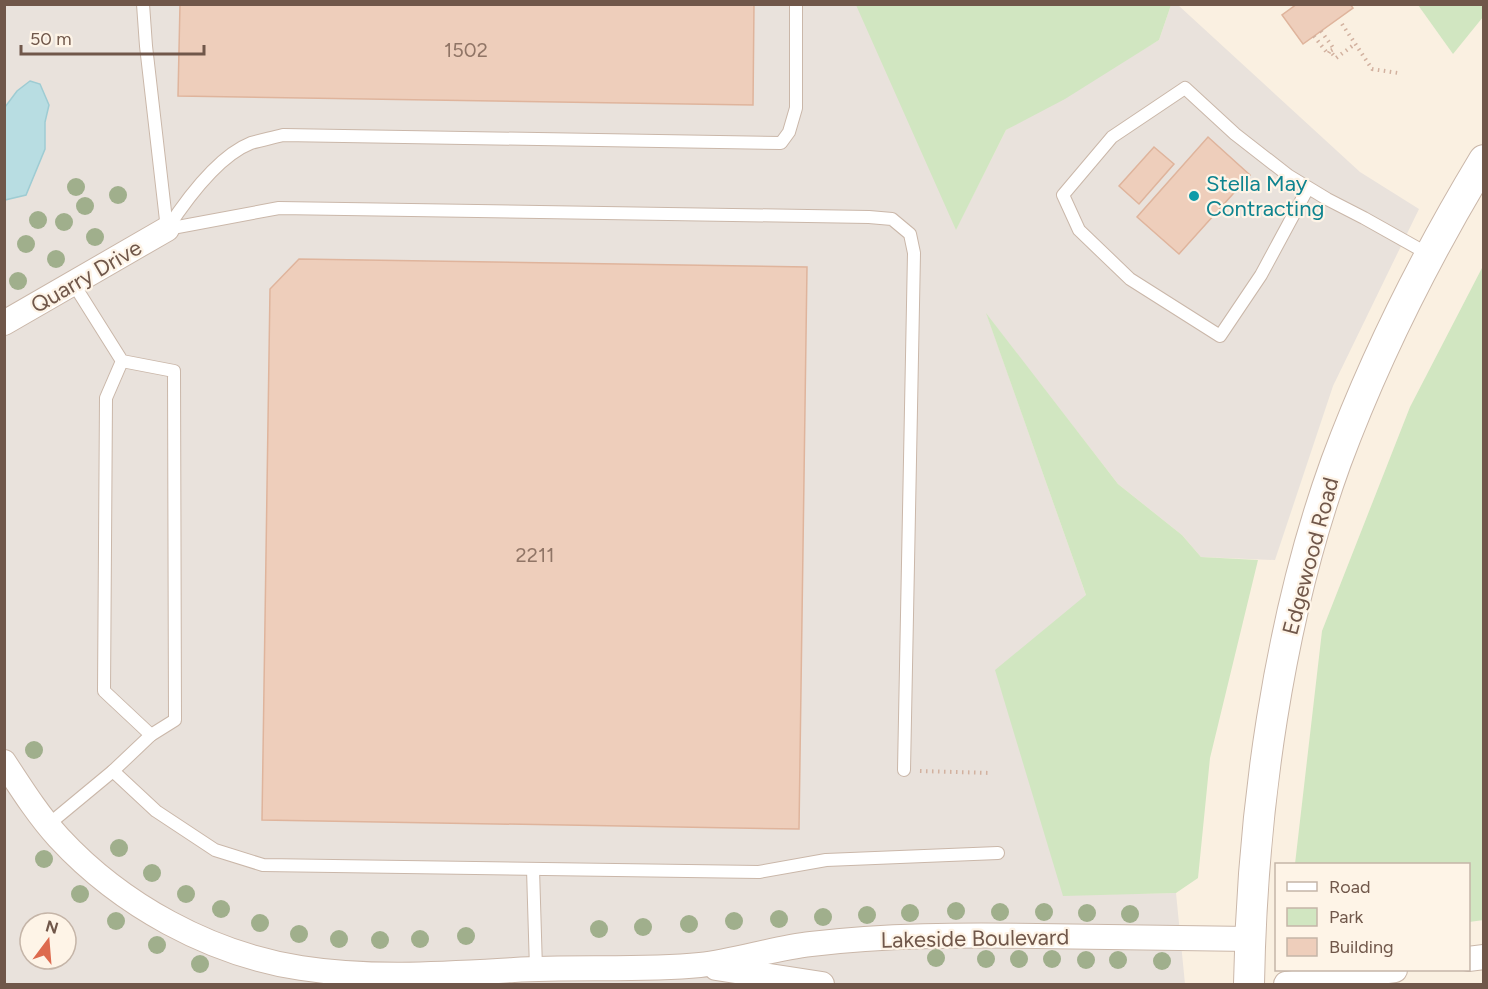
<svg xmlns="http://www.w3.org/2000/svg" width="1488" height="989" viewBox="0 0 1488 989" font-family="Figtree,sans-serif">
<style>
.industrial{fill:#e9e2dc;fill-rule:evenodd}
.green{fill:#d1e6c1}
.water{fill:#b8dde2;stroke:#9eccd3;stroke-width:1.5}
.building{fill:#eecebb;stroke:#dfb49c;stroke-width:1.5}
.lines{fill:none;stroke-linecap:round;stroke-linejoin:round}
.service-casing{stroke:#cab7a9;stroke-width:14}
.minor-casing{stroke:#cab7a9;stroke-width:26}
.tertiary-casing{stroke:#cab7a9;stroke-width:32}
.path{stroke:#d2b19f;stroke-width:4;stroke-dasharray:1.5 4.5;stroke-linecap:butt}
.service{stroke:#fff;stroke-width:12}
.minor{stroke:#fff;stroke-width:24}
.tertiary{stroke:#fff;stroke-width:30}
.tree{fill:#a0af8c}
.culture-dot{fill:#0f9aa8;stroke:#fef4e7;stroke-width:2}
.labels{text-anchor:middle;stroke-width:4.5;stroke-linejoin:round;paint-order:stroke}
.number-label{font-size:20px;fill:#907566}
.culture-label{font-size:22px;fill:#0d838f;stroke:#fef4e7;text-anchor:start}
.street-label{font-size:22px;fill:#70574a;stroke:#fef4e7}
</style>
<rect width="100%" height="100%" fill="#faf0e1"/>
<path class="industrial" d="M5,5H861L956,229L1006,130L1159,40L1171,5H1178L1360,172L1419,209L1333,386L1275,560L1201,557L1182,535L1118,484L987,315L1086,595L1063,895L1176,893L1185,984H5ZM30,923H66V959H30Z"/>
<g class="green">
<path d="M856,5H1171L1159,40L1065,99L1006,130L956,230Z"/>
<path d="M1418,5H1483V17L1453,54Z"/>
<path d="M1483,266L1484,920L1469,922L1468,864H1295L1322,631L1410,407Z"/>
<path d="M986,313L1118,484L1182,535L1201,557L1258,560L1210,758L1198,878L1176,893L1063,896L995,670L1086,595Z"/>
</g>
<path class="water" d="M30,81L40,84L49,105L45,122V149L26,195L5,200V107L17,91Z"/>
<g class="building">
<path d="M180,4H754L753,105L178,96Z"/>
<path d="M1297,4H1350L1353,8L1303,44L1282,15Z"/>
<path d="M1208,137L1250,175L1179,254L1137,217Z"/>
<path d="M1154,147L1174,164L1139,204L1119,186Z"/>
<path d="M299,259L807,267L799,829L262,820L270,289Z"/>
</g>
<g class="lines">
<g class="service-casing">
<g id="service">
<path d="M143,4L146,46L167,229"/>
<path d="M1308,188L1261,275L1220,336L1130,279L1079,230L1063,195L1112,137L1185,88L1235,134L1289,176L1327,199L1364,218L1430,255"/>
<path d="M167,229L279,208L869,217L892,219L910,234L914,253L904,770"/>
<path d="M167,229C186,200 218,156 251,143C261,140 272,138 283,135L781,143L789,132L796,108V4"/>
<path d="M122,361L106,398L104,691L151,735"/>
<path d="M113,771L156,811L215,850L263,865L759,872L826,860L998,853"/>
<path d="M49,824L113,771L151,735L175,720L174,371L122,361L73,283"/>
<path d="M533,869L536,969"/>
</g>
</g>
<g class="minor-casing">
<g id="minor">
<path d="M4,323L167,229"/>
<path d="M4,762C21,788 38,815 59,838C121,905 210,954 301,968C371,979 443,974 514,970C576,966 638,971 700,965C737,961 774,948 811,944C886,935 962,935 1037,936C1108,937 1179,938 1250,939"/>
<path d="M1468,959L1484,957"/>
<path d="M716,968L822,984"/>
<path d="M1286,984L1395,970"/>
</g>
</g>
<g class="tertiary-casing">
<path id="tertiary" d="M1249,984C1252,814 1278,622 1336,462C1375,357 1426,256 1484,160"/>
</g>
<g class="path">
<path d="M1342,24L1372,69L1398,73"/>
<path d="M1321,31L1334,49L1330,51"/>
<path d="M1314,36L1328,54L1330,51L1336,58L1355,44"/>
<path d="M920,771L991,773"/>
</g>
<use href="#service" class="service"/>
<use href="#minor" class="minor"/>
<use href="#tertiary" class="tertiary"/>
</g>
<g class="tree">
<circle cx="76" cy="187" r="9"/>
<circle cx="118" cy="195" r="9"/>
<circle cx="85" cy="206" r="9"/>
<circle cx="38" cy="220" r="9"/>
<circle cx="64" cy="222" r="9"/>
<circle cx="95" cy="237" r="9"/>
<circle cx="26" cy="244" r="9"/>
<circle cx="56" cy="259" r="9"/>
<circle cx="18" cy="281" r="9"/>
<circle cx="34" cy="750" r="9"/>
<circle cx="119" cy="848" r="9"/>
<circle cx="44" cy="859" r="9"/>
<circle cx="152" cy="873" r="9"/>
<circle cx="80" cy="894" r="9"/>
<circle cx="186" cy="894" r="9"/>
<circle cx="221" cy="909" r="9"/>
<circle cx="956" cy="911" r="9"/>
<circle cx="1000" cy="912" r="9"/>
<circle cx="1044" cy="912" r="9"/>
<circle cx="910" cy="913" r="9"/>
<circle cx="1087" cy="913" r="9"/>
<circle cx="1130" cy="914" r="9"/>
<circle cx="867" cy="915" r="9"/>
<circle cx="823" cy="917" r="9"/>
<circle cx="779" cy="919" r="9"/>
<circle cx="116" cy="921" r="9"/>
<circle cx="734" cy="921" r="9"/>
<circle cx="260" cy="923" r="9"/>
<circle cx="689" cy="924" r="9"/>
<circle cx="643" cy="927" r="9"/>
<circle cx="599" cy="929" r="9"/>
<circle cx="299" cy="934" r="9"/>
<circle cx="466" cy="936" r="9"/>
<circle cx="339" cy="939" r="9"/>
<circle cx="420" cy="939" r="9"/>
<circle cx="380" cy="940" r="9"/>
<circle cx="157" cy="945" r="9"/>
<circle cx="936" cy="958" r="9"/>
<circle cx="986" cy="959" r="9"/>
<circle cx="1019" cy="959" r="9"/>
<circle cx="1052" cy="959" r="9"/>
<circle cx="1086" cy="960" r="9"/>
<circle cx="1118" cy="960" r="9"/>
<circle cx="1162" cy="961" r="9"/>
<circle cx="200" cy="964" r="9"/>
</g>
<circle class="culture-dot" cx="1194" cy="196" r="6"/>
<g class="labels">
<g class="number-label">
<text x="466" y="57">1502</text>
<text x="535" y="562">2211</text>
</g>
<g class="culture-label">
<text x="1206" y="191">Stella May<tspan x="1206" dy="25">Contracting</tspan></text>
</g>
<g class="street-label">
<text transform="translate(86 276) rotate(-30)" y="8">Quarry Drive</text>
<text transform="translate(1310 556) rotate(-75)" y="8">Edgewood Road</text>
<text transform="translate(975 938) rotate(-1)" y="8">Lakeside Boulevard</text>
</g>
</g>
<rect width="1488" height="989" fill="none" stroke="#70574a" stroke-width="12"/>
<rect x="1275" y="863" width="195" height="108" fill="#fef4e7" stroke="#c5b5a8" stroke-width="1.5"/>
<rect x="1287" y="882" width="30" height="9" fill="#ffffff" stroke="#c5b5a8" stroke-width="1.5"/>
<text x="1329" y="893" font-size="18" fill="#70574a">Road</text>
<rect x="1287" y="908" width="30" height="18" fill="#d1e6c1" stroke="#c5b5a8" stroke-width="1.5"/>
<text x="1329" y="923" font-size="18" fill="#70574a">Park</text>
<rect x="1287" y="938" width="30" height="18" fill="#eecebb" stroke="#c5b5a8" stroke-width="1.5"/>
<text x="1329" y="953" font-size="18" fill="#70574a">Building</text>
<g transform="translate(48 941) rotate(16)"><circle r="28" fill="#fef4e7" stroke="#c5b5a8" stroke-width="1.5"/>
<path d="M0-4.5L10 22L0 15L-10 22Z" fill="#dd6a4e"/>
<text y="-9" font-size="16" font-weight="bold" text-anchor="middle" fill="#70574a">N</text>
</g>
<path d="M21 45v9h183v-9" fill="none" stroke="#70574a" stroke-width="3"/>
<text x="30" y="45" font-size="18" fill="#70574a" stroke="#fef4e7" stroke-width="4.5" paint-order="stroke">50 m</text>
</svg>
